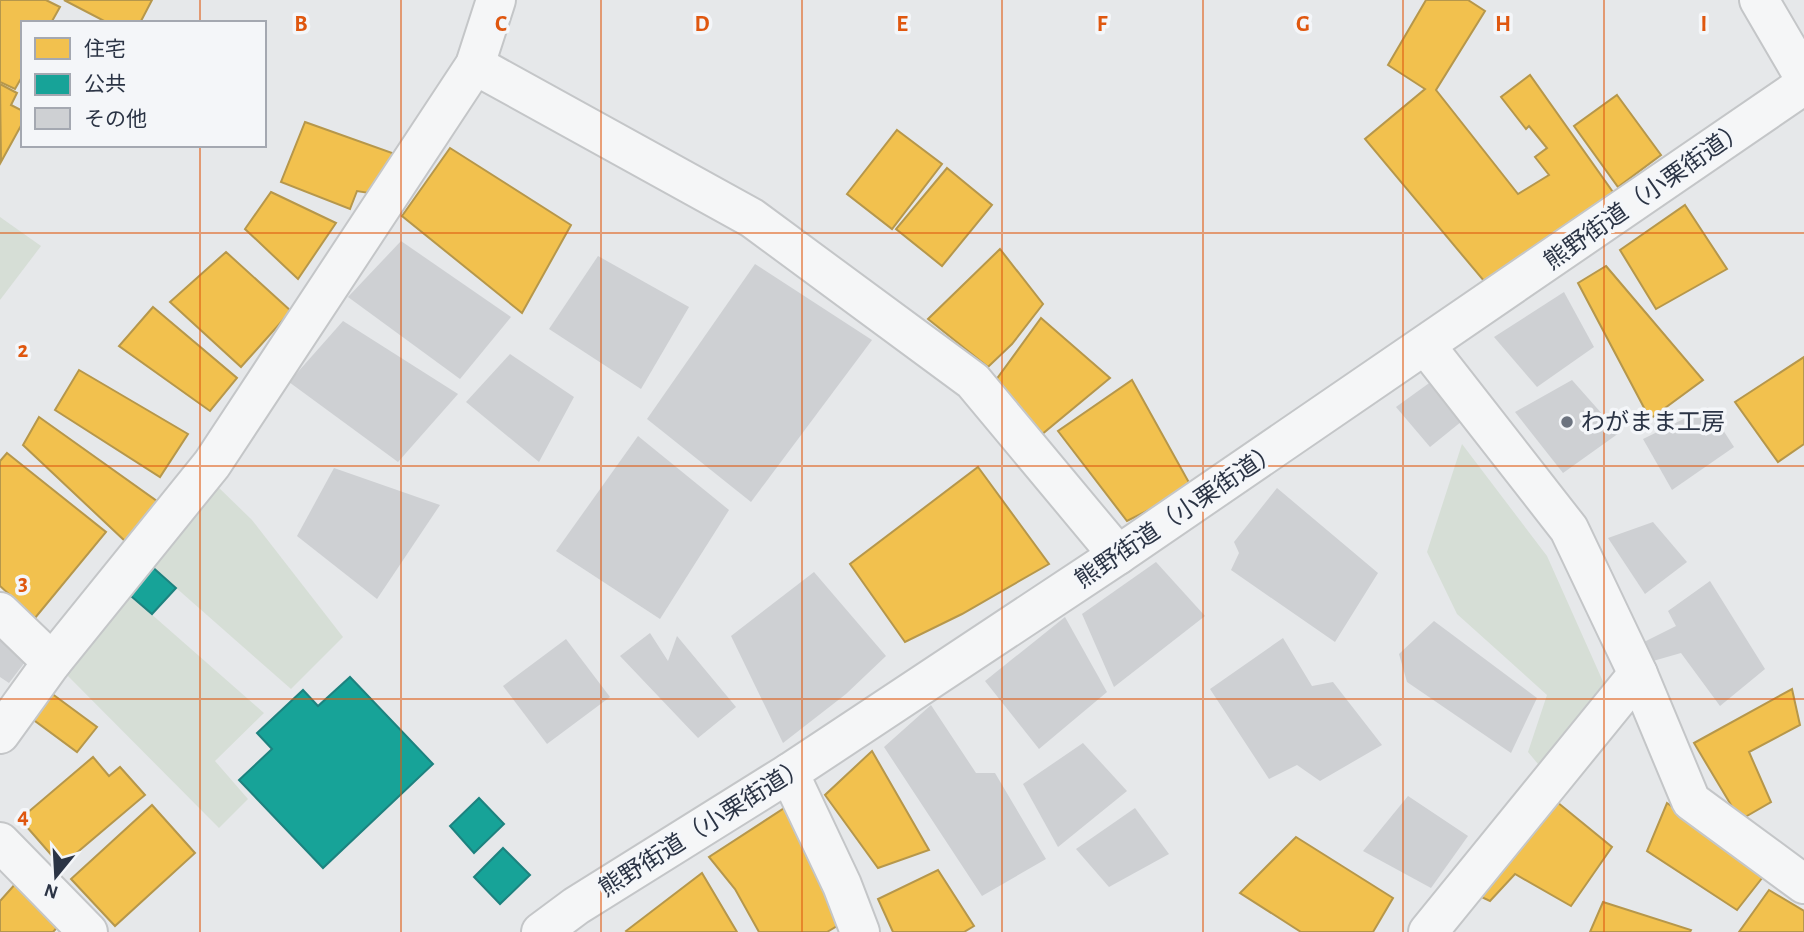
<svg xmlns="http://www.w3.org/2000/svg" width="1804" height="932" viewBox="0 0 1804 932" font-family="'Alegreya Sans','Noto Sans JP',sans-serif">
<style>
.green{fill:#d6ded6}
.homes{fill:#f2c14e;stroke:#b6974b;stroke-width:2}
.public{fill:#17a398;stroke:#1d827f;stroke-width:2}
.building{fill:#ced0d3}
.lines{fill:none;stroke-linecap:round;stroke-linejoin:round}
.minor-casing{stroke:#c4c6c8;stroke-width:42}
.minor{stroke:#f5f6f7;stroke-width:38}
.grid{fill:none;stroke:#df570f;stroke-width:2;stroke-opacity:0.55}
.poi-dot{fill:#6c737f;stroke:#f4f6f9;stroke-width:2.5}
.labels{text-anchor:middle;stroke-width:7;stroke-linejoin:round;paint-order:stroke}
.street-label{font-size:24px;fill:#2b3445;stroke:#f4f6f9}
.poi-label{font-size:24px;fill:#2b3445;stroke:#f4f6f9;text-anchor:start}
.grid-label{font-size:23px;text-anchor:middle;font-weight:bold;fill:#df570f;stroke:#f4f6f9;stroke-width:7;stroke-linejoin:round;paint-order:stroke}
</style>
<rect width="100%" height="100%" fill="#e6e8ea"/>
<g class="green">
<path d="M0,217L41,246L0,300Z"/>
<path d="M1462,444L1547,556L1609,695L1538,764L1528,752L1547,695L1457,614L1427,552Z"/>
<path d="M214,483L252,520L343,637L291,689L149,564Z"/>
<path d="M125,591L264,713L215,761L248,799L219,828L62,670Z"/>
</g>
<g class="homes">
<path d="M0,0H46L60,7L51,23H23V75L15,89L0,82Z"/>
<path d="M64,0H152L140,23H108Z"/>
<path d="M1426,0H1468L1485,11L1436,90L1518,194L1549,175L1535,157L1547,148L1529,126L1526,129L1501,97L1530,75L1615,195L1484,281L1365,139L1425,89L1388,65Z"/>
<path d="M0,84L17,93L11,105L23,111V122L1,162Z"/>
<path d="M1617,95L1661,155L1618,187L1574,126Z"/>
<path d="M305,122L395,154L375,194L357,191L350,209L281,182Z"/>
<path d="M897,130L942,164L892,229L847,194Z"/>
<path d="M450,148L571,225L522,313L402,216Z"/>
<path d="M947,168L992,205L942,266L896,229Z"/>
<path d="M271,192L336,223L298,279L245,229Z"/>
<path d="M1685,205L1727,269L1656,309L1620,250Z"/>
<path d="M1000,249L1043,304L1012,344L988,367L928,319Z"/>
<path d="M226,252L291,311L241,367L170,302Z"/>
<path d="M1606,266L1703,380L1650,419L1578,283Z"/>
<path d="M153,307L237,378L210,411L119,346Z"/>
<path d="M1041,318L1110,378L1041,435L996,380Z"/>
<path d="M1804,357V444L1778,462L1735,402Z"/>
<path d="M79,370L188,434L160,477L55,410Z"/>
<path d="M1132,380L1192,488L1127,521L1058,431Z"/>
<path d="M39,417L161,504L126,542L23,445Z"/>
<path d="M7,453L106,532L35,618L0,586V461Z"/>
<path d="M978,467L1049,564L962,614L905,642L850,564Z"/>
<path d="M1792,689L1800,725L1749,752L1771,802L1740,820L1694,743Z"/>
<path d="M51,693L97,727L77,752L31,718Z"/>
<path d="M872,751L929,850L878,868L825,795Z"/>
<path d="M93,757L109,776L120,767L145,795L61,866L20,819Z"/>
<path d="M1557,802L1612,847L1571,906L1515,874L1490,901L1475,894Z"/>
<path d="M792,803L847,920L827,932H759L735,889L709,857Z"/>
<path d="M1667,803L1766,873L1737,910L1647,851Z"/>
<path d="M152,805L195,853L115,926L71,879Z"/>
<path d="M1296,837L1393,898L1373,932H1301L1240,893Z"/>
<path d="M938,870L974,926L964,932H893L878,899Z"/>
<path d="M702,873L737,932H627L626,931Z"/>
<path d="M17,882L62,922L53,932H0V901Z"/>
<path d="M1769,890L1804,911V932H1739Z"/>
<path d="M1603,902L1691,930L1690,932H1590Z"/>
</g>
<g class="public">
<path d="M149,564L176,588L152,614L125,591Z"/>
<path d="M350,677L433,764L323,868L239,780L272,749L257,733L303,690L318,706Z"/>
<path d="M479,798L504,824L474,853L450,826Z"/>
<path d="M503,848L530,875L500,904L474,877Z"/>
</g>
<g class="building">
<path d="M401,241L511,317L460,379L348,297Z"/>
<path d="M598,256L689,307L641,389L549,329Z"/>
<path d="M755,264L872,340L751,502L647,419Z"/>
<path d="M1564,292L1594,347L1537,387L1494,337Z"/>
<path d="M343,321L458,394L398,462L289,382Z"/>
<path d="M510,354L574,397L539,462L466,402Z"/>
<path d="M1572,380L1619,433L1563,473L1515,412Z"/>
<path d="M1432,381L1467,417L1430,447L1396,407Z"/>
<path d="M1708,407L1734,447L1672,490L1643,439Z"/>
<path d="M638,436L729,510L660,619L556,551Z"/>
<path d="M334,468L440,505L377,599L297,536Z"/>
<path d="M1277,488L1378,573L1335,642L1231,570L1239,553L1234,542Z"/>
<path d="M1653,522L1687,562L1645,594L1608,538Z"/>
<path d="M1156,562L1205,616L1114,687L1082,614Z"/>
<path d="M814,572L886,656L846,694L783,743L731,636Z"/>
<path d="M1710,581L1765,669L1720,706L1681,653L1646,663L1640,644L1676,626L1668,611Z"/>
<path d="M1065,617L1107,692L1039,749L985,681Z"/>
<path d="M1434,621L1537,698L1511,753L1407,682L1399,654Z"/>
<path d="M0,632L28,658L9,683L0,677Z"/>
<path d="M650,633L668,661L677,636L736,707L698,738L620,656Z"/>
<path d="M1283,638L1312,686L1333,682L1382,745L1320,781L1297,765L1269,779L1210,689Z"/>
<path d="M566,639L610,697L547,744L503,686Z"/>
<path d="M931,705L976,773H995L1046,859L982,896L884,747Z"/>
<path d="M1083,743L1127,791L1058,847L1023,784Z"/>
<path d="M1408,796L1468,836L1431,888L1363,851Z"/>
<path d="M1135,808L1169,854L1109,887L1076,849Z"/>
</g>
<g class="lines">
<g class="minor-casing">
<g id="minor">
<path d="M1759,0L1804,77"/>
<path d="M475,65L752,218L973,381L1118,555"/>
<path d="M1426,346L1569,529L1638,674L1691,801L1804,884"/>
<path d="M0,612L52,662"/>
<path d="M0,734L52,662L212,464L475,65L496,0"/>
<path d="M789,773L842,885L860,932"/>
<path d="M0,842L88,932"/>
<path d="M541,932L576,906L789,773L1118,555L1804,85"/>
<path d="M1428,932L1638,674"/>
</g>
</g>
<use href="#minor" class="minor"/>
</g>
<path class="grid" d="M200,0V23M401,0V932M601,0V932M802,0V932M1002,0V932M1203,0V932M1403,0V932M1604,0V932M200,145V932M0,233H1804M0,466H1804M0,699H1804"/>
<circle class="poi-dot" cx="1567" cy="422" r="7"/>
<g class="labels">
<g class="street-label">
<text transform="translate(1645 195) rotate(-35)" y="8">熊野街道（小栗街道）</text>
<text transform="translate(1177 515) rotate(-34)" y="8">熊野街道（小栗街道）</text>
<text transform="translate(703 827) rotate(-32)" y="8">熊野街道（小栗街道）</text>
</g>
<g class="poi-label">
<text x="1581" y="430">わがまま工房</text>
</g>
</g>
<g class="grid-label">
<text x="301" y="31">B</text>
<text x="501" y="31">C</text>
<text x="702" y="31">D</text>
<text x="902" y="31">E</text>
<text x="1102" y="31">F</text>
<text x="1303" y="31">G</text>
<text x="1503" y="31">H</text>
<text x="1704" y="31">I</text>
<text x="23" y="357">2</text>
<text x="23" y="590">3</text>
<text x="23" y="823">4</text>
</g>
<rect x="21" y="21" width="245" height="126" fill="#f4f6f9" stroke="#a4a8b1" stroke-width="2"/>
<rect x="35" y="38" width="35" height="21" fill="#f2c14e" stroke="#a4a8b1" stroke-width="2"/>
<text x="84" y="56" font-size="21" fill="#2b3445">住宅</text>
<rect x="35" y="74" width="35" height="21" fill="#17a398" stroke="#a4a8b1" stroke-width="2"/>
<text x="84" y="91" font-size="21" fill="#2b3445">公共</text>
<rect x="35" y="108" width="35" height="21" fill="#ced0d3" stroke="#a4a8b1" stroke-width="2"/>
<text x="84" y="126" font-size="21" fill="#2b3445">その他</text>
<g transform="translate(56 876) rotate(198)" stroke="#f4f6f9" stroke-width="5" paint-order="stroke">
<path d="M0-5L12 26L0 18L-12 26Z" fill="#2b3445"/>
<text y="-10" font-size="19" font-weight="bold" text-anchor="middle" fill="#2b3445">N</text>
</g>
</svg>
